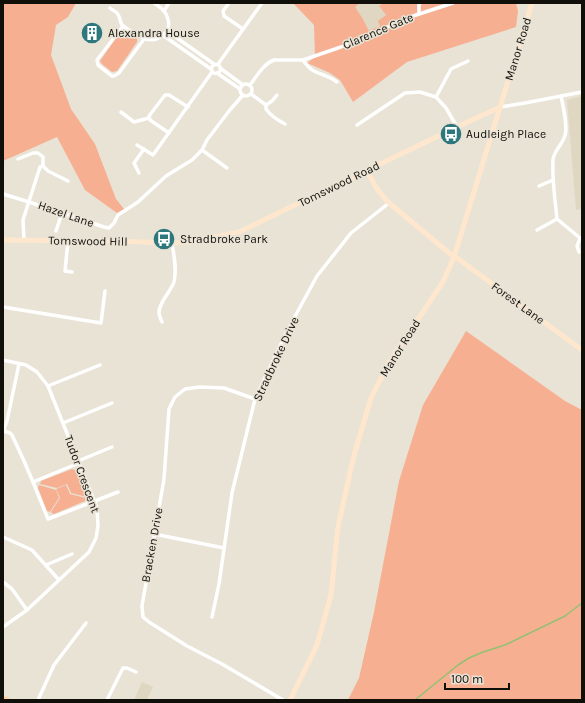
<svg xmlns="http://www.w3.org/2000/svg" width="585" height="703" viewBox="0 0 585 703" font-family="Karla,sans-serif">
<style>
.built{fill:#dfd7c2}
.green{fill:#f7af92}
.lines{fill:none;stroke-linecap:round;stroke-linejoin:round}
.stream{stroke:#92c172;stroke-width:1.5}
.street{stroke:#fff;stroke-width:3.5}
.secondary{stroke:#ffe7ce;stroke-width:5}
.primary{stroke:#fed09d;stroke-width:5.5}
.labels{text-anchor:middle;stroke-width:3;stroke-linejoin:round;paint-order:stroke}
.street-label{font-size:12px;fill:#110f0a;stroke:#e9e3d5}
.poi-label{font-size:12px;fill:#110f0a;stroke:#e9e3d5;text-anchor:start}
</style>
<rect width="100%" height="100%" fill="#e9e3d5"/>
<g class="built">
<path d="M360,3H383L379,6L386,15L381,26L369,31L363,19L354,7Z"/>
<path d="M582,96V209L576,210L567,100Z"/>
<path d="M142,682L153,687L147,700H134Z"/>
</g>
<g class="green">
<path d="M3,3H76L68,17L56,25L51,55L71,109L95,144L116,199L124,209L117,213L85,190L57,137L3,161Z"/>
<path d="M293,3H360L355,7L363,19L369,31L380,26L378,21L386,15L379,6L383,3H516L518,11L516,27L407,62L353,102L340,80L330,73L307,63L315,57L314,25Z"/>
<path d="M125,30L137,38V42L117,71L112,72L102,64L100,61L121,31Z"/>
<path d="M466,331L565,401L582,410V700H348L359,678L374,612L399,481L423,405Z"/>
<path d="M72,469L75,470V471H76L79,472L88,494L87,497L71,493L67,484L73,474L67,484L57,488L40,484L41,481Z"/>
<path d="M39,485L56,490L59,498L50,512L47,511L38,488Z"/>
<path d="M66,485L70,494L86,498L85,501L54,514L52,513L51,512L60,498L56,489Z"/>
</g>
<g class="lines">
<path class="stream" d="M415,700L458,665L469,658L483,652L505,645L565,616L582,603"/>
<g class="street">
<path d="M229,3L223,11L224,16L243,29"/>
<path d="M110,8C112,10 115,11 117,13C120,16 120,22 122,25C124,27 142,38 146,39C158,42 172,33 168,19C166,11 160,7 154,3"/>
<path d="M164,11L169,3"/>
<path d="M419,13V5L420,3"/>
<path d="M123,26L97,60L98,65L112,76H114L119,73L144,39"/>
<path d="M167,31L214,64"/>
<path d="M164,36L211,69"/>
<path d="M303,60C314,77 323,71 337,82"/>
<path d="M218,64L262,3"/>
<circle cx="216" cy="69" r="4.5"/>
<path d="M220,68L243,85"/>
<path d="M217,73L240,89"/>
<circle cx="246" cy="90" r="6"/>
<path d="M250,85C257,76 263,64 274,60H303L341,47L413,16L453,3"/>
<path d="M251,94L266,105"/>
<path d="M277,95L272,101L266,105V109C271,116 277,120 285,124"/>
<path d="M561,96C563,106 569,130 564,138C561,146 554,151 553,160C552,180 555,199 557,219L580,238L577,246L579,252"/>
<path d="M436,97L451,69L468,61"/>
<path d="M500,107L525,103L582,92"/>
<path d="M121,112L134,122L149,118"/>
<path d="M357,125L405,93L420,92L436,97L446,108L457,127"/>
<path d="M169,133L150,120L149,116L165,95H169L188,107"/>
<path d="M137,145L153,155L212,72"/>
<path d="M202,150L227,168"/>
<path d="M18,159L33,153H38L43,157V166"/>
<path d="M139,173L134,163L144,149"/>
<path d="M539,186L553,180"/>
<path d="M3,194L29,202L104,227L109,228L114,223L118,215L138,202L166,176L192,160L202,150L207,140L229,111L243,95"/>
<path d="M537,230L557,219"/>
<path d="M56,231L62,213"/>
<path d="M24,240L23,220L40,167L43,166L48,171L68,181"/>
<path d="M68,241L65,271L72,272"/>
<path d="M3,307L101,323L105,291"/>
<path d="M162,322C161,319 159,316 159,313C158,304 171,291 174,282C177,269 174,255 172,243"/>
<path d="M3,360L26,365L37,372L48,386L97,508L98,526L96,538L89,552L27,610L3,627"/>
<path d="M48,386L100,365"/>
<path d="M255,399L224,388L200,387L185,389L175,397L169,409L164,479L142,606L143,617L149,622L187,646L222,664L283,700"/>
<path d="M63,423L112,403"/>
<path d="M4,431L10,433L12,435L24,461L33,482"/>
<path d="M3,432L7,421L19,364"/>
<path d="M78,461L112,447"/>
<path d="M79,463L33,482L48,519L118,492"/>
<path d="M154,534L224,548"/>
<path d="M3,537L32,550L59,580"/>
<path d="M46,565L72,554"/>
<path d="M3,582L12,589L27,610"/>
<path d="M212,617L219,584L232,493L255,399L287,331L317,276L351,233L389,203"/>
<path d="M38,700L54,665L86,623"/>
<path d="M107,700L123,668H127L136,672"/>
</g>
<g class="secondary">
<path d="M367,171L377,189L389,203L454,257L457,258L582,350"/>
<path d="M3,240L113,241L172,243L191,242L239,232L457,127L500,107"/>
<path d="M290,700L317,645L331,595L338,527L354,455L371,398L390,361L443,282L454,257L532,3"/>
</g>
<path class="primary" d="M3,699L7,700"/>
</g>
<defs>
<g id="building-disc" transform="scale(1.15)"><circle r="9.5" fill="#2e777c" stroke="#e9e3d5"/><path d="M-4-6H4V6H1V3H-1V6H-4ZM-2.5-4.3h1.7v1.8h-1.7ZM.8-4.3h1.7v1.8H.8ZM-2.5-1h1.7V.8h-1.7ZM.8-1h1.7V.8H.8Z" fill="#fff"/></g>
<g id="bus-disc" transform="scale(1.15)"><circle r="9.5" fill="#2e777c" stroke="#e9e3d5"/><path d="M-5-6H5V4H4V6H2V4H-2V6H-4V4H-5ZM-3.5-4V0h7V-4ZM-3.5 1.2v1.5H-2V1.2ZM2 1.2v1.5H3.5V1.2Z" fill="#fff"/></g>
</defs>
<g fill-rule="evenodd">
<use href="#building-disc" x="92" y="33"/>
<use href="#bus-disc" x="451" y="134"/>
<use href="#bus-disc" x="164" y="239"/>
</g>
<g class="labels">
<g class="street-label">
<text transform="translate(378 31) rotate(-23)" y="4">Clarence Gate</text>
<text transform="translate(518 49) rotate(-73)" y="4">Manor Road</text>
<text transform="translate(339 184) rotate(-26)" y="4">Tomswood Road</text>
<text transform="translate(66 214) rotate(19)" y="4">Hazel Lane</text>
<text transform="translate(88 241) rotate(1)" y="4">Tomswood Hill</text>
<text transform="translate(518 303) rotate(36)" y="4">Forest Lane</text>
<text transform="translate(400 348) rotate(-58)" y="4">Manor Road</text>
<text transform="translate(276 359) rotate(-65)" y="4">Stradbroke Drive</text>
<text transform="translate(82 474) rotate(70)" y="4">Tudor Crescent</text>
<text transform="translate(152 545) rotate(-80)" y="4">Bracken Drive</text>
</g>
<g class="poi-label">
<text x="108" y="37">Alexandra House</text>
<text x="466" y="138">Audleigh Place</text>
<text x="180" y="243">Stradbroke Park</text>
</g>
</g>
<rect width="585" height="703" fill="none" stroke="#110f0a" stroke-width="8"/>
<path d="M445 683v6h64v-6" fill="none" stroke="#110f0a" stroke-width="2"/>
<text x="451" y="683" font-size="12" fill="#110f0a" stroke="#e9e3d5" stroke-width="3" paint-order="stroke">100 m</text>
</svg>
